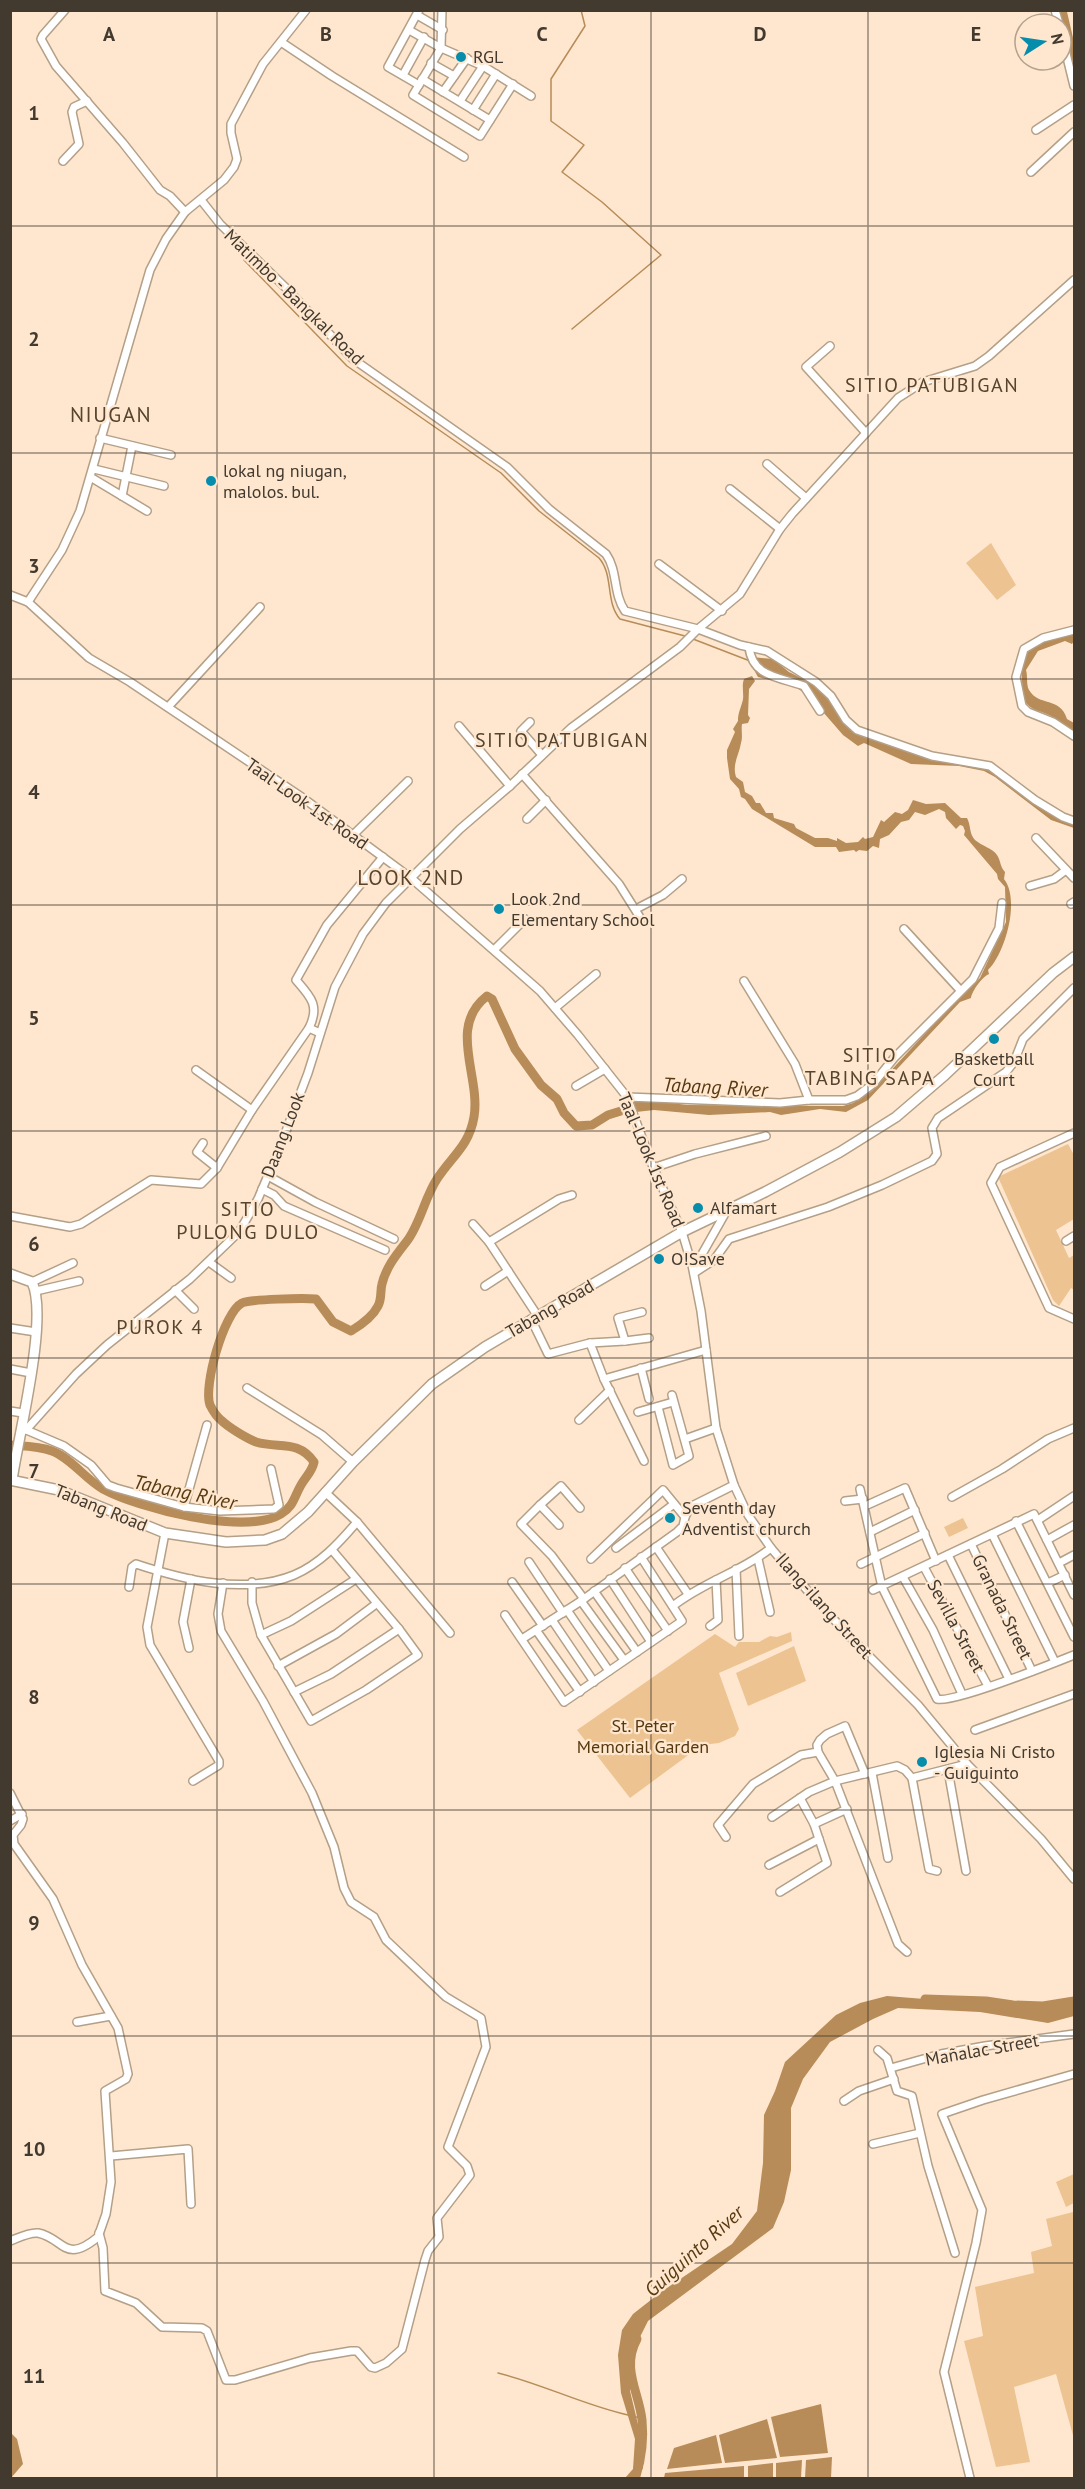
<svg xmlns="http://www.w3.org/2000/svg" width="1085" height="2489" viewBox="0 0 1085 2489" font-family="'PT Sans',sans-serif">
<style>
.green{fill:#edc391}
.water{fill:#b78c58}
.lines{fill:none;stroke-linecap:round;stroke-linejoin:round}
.stream{stroke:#b78c58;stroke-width:1.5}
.river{stroke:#b78c58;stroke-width:9}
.minor-casing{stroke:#b49f87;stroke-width:10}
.major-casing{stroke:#b49f87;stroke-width:12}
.minor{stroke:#fff;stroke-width:7}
.major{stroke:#fff;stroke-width:9}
.grid{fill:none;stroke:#42392f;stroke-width:1.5;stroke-opacity:0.55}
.poi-dot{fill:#068dac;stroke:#fee7ce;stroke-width:2}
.labels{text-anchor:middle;stroke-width:4.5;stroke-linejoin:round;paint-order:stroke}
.poi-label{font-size:18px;fill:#42392f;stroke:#fee7ce;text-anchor:start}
.street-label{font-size:18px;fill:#42392f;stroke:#fee7ce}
.park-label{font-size:18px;fill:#56380e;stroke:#fee7ce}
.neighbourhood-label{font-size:20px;letter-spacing:1.5px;fill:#56442e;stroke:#fee7ce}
.water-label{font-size:20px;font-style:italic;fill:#593a11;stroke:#fee7ce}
.quarter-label{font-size:21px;letter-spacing:1.5px;fill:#56442e;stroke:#fee7ce}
.grid-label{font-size:20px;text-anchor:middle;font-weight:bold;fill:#42392f;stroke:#fee7ce;stroke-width:4.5;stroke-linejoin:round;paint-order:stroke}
</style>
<rect width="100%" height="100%" fill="#fee7ce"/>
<g class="green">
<path d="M991,543L1016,585L997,600L966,563Z"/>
<path d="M1068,1144L1074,1155V1219L1056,1230L1069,1258L1074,1255V1290L1071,1288L1059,1306L1053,1300L998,1177Z"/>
<path d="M963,1518L968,1528L949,1537L944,1527Z"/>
<path d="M791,1632L792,1641L719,1673L739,1729L735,1736L719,1743L702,1745L630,1798L577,1730L715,1634L735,1647L739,1642H759L770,1636L777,1637Z"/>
<path d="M794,1646L806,1681L748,1706L736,1673Z"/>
<path d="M1074,2174V2203L1066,2207L1056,2182Z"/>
<path d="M1073,2212L1074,2439L1056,2374L1014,2387L1030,2462L996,2467L964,2341L983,2336L975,2287L1034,2273L1031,2252L1052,2246L1046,2219Z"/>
</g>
<g class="water">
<path d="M1074,633V641L1072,644L1065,641L1038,651L1026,670C1028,677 1026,684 1029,690C1039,707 1060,696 1067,719L1074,723V732C1066,728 1060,721 1051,716C1043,711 1034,712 1027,704C1021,697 1023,692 1022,682C1019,643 1042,641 1074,633Z"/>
<path d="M752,657L773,659L789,672L817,686L831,699L846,723L870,736L991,768L1074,822V828L1051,820L995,777L984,771L959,766L911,764L864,743L858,746L843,735L810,697L794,686L758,677L750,663Z"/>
<path d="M752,676L755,681L749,689L748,715L750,718L748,723L742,724C741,730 743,737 741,743C739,755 732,764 736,777L743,782L745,792L752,796L756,803H760L766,813H773L774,818L794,824L796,828L815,838H828L837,841V838L846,843L858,842L863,837L865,839L873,837L881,820L884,822L895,812L902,814L908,810L913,800L926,804L945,803L961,818H967C971,825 969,834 975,840C982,846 992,848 997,855C1001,861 1000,867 1005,872L1004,879C1021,901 1004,955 988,970L989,974C982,977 972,991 971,998L960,1002L868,1100L846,1112L820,1109L781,1115L770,1112L709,1115L654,1110L636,1112L633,1103L650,1100L687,1105L843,1106L853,1103L872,1091L956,1000L980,978L1006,922L1005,887L998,879L997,874L964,835L965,831L963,826L960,825L956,829L946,818L945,812L939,809L925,815L915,812L909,820L901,822L889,835L880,839L879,848L873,846L867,851L859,850L856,852L854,850L839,852L836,847H815L752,809L745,799L741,797L739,789L730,779L727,758V750L735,732L733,729L738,721C738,713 740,710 742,703C745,696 741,687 744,679Z"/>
<path d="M887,1996L1038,2008L1074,2001V2016L1048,2023L980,2012L898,2008L873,2019L830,2042L803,2079L791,2108V2170L784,2202L773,2228L648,2321L633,2351L630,2391L641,2437L643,2468L637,2478H625L633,2469L635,2439L621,2393L618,2355L622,2330L633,2314L661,2292L732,2244L757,2211L763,2163L764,2115L775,2091L785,2062L836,2015L860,2003Z"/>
<path d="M821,2404L828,2453L780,2457L771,2417Z"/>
<path d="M767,2419L777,2458L725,2463L719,2435Z"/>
<path d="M11,2433L17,2439L23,2464L11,2478Z"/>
<path d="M716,2435L722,2463L667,2469L674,2448Z"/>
<path d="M832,2457L831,2478H805L806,2460Z"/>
<path d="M802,2460L801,2478H776V2463Z"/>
<path d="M773,2463V2478H748V2466Z"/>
<path d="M744,2466V2478H664L665,2473Z"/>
</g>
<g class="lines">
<g class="stream">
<path d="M244,260L347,366L501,473L539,511L599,558C614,575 605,602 620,619L685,636"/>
<path d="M572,329L661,255L602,202L562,172L584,145L551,121V79L585,26L581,10"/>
<path d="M693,639L750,661"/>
<path d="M498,2373C543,2384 583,2405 628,2415"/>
<path d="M636,2417L642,2418"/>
</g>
<g class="river">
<path d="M1062,10L1074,62"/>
<path d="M10,1445C23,1446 39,1446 52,1451C71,1458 85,1479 103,1489C138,1508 245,1536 281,1514C294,1506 294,1497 301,1485C306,1476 312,1472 314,1462C298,1439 278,1449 256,1442C246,1438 228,1427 221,1420C217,1417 212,1409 210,1405C203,1386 224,1312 242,1303C251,1299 304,1298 316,1299L333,1322L351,1331C361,1325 373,1316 378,1306C382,1299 380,1291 382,1284C386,1267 397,1254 407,1241C420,1224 425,1197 437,1179C452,1156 469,1146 474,1117C481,1076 447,1027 487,996L492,999L515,1049L541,1085L557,1099L564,1113L576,1126L592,1125L608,1115L637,1106"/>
<path d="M925,1999L986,2001L1013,2005L1043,2006L1074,2001"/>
<path d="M633,2478L636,2476C642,2457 644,2440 642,2420C639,2392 621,2368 637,2339"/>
</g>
<g class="minor-casing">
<g id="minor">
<path d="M65,10L43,35L41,39L56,66L123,143L160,190L170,196L185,212"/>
<path d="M442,10L441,48L413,95L480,136L513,84"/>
<path d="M1055,10L1059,24"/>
<path d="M417,15L443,30"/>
<path d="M409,30L441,48L483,66L531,96"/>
<path d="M1061,33L1074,86"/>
<path d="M281,42L332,76L464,157"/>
<path d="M431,63L454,76"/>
<path d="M403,75L424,37"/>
<path d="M422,79L490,120"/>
<path d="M419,85L388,67L419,10"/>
<path d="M443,92L467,58"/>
<path d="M460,101L483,66"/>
<path d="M473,110L496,74"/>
<path d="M1036,130L1074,105"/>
<path d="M63,161L79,144L72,112L74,107L87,101"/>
<path d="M1031,172L1074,132"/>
<path d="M201,200L220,224L285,287L353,359L507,467L549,509L606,554C618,571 613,594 625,611L698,629L740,645L767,651L816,682L831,696L846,720L857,730L932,756L990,766L1035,800L1063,817L1074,821"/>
<path d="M830,346L806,367L866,433"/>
<path d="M100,438L171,455"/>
<path d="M767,464L806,498"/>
<path d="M94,469L164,486"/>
<path d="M92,478L147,511"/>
<path d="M730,489L780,529"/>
<path d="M122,496L132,446"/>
<path d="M659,564L722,611"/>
<path d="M10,595L28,602L89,658L130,682L303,798L411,878L540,991L578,1035L627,1097L651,1162L682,1232L692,1265L701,1311L716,1428L734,1485L748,1515L771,1548L806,1589L849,1636L918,1705L967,1764L1041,1839L1074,1879"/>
<path d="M28,602L62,550L80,511L150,270L166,239L185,212L224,180L234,167L237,159L231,133V124L263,64L306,10"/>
<path d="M1074,630L1043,638L1024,649L1016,677L1022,706L1028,712L1053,722L1074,736"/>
<path d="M749,647C752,677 780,677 804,686L820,711"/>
<path d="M168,707L260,607"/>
<path d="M530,722L521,731L542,755"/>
<path d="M459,726L510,786"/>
<path d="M522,774L619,884L641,919"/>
<path d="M527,819L546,800"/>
<path d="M352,836L408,781"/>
<path d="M1036,838L1074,878"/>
<path d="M1030,886L1054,879L1066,870"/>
<path d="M1071,904L1074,902"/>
<path d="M636,909L663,895L682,879"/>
<path d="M904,929L960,990"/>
<path d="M495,949L525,919"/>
<path d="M744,981L795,1064L809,1100"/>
<path d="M555,1008L596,974"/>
<path d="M309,1028C320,1006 311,997 296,980L327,925L383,857"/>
<path d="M196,1070L252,1110"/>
<path d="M576,1086L605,1069"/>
<path d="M627,1097L780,1103L809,1100H846L857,1096L873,1084L894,1058L973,979L999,928L1002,903"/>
<path d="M1074,1133L1000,1167L991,1183L1049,1308L1074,1319"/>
<path d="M203,1143L197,1152L217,1168"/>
<path d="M653,1168L695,1154L766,1136"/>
<path d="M268,1176L315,1202L394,1239"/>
<path d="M262,1189L274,1195L284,1206L385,1250"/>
<path d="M10,1216L70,1227L81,1224L151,1180L201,1184L217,1168L252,1110L309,1028L320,1033"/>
<path d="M473,1224L489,1242"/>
<path d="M1066,1241L1074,1236"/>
<path d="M209,1262L231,1278"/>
<path d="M692,1265L697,1263L727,1210"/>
<path d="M694,1273L714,1260L729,1239L828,1207L882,1185L932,1161L937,1154L932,1128L938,1118L1006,1072L1014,1062L1023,1039L1074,988"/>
<path d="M32,1282L73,1263"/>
<path d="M485,1286L508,1271"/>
<path d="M175,1290L194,1309"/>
<path d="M36,1291L79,1281"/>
<path d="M537,1315L489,1242L559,1199L572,1195"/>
<path d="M531,1319L548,1354L590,1343L625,1341L618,1318L642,1312"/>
<path d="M10,1328L36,1332"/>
<path d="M625,1341L649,1338"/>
<path d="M590,1343L604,1379L644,1461"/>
<path d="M641,1368L649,1399"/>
<path d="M10,1369L31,1373"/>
<path d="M604,1379L706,1350"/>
<path d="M247,1388L322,1435L353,1462"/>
<path d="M658,1407L673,1465L689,1456L672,1395"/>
<path d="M10,1411L23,1413"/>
<path d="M638,1412L673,1402"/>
<path d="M579,1420L610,1390"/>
<path d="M24,1429L64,1446L91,1465L108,1485L116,1488L184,1507L220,1511L274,1509L279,1505L271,1469"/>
<path d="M26,1430L76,1374L107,1345L190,1279L239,1232L258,1199L280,1147L308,1073L335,987L363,934L386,903L460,829L510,786L571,728L680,647L698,629L740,594L780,529L792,514L898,398L923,382L975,366L989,356L1074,280"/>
<path d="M685,1439L716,1428"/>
<path d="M860,1489L882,1587L937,1699C951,1704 1054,1663 1074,1655"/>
<path d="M325,1492L357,1522L450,1633"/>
<path d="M952,1497L1002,1469L1048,1439L1074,1428"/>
<path d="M845,1501L863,1499"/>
<path d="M540,1505L521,1524L552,1556L584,1599"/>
<path d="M865,1506L905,1488L936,1561"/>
<path d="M184,1507L207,1425"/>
<path d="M1038,1520L1074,1496"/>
<path d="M1016,1521L1074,1637"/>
<path d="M559,1525L540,1505L561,1486L580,1508"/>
<path d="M870,1532L915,1510"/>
<path d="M165,1533L147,1627L150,1645L219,1761V1765L193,1781"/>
<path d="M992,1534L1055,1662"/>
<path d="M1047,1540L1074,1525"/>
<path d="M971,1544L1032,1671"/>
<path d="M656,1547L688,1594"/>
<path d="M616,1548L674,1504"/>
<path d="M948,1555L1009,1679"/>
<path d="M591,1559L663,1490L685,1517L690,1507L734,1485"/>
<path d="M758,1559L770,1612"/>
<path d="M529,1562L563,1613"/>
<path d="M1059,1563L1074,1555"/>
<path d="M861,1564L925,1533"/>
<path d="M924,1567L988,1686"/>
<path d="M625,1568L668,1631"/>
<path d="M736,1569L739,1636"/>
<path d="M903,1577L933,1630L962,1694"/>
<path d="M610,1579L651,1642"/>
<path d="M252,1582V1603L261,1635L311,1721L366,1690L418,1655L399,1629L332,1550"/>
<path d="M512,1582L543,1626"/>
<path d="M1048,1583L1065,1575"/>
<path d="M129,1587L132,1567L136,1564C184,1580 245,1595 294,1575C320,1564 339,1543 357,1522"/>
<path d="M873,1590L1034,1514L1074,1595"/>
<path d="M594,1591L637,1652"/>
<path d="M581,1601L624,1660"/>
<path d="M673,1606C703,1582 741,1572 771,1548"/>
<path d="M567,1610L609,1671"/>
<path d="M505,1615L564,1702L682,1621L641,1557"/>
<path d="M552,1620L594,1682"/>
<path d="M710,1626L718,1620L716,1580"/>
<path d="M536,1630L580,1692"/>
<path d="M261,1635L291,1621L356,1579"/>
<path d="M522,1639L581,1601L677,1532L683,1526L685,1517"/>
<path d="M189,1648L183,1622L191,1579"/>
<path d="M278,1666L336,1634L376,1604"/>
<path d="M294,1692L331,1674L399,1629"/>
<path d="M975,1730L1074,1694"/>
<path d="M948,1770L966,1871"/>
<path d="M872,1773L888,1858"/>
<path d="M865,1774L845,1726L827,1734L820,1740L817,1745L818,1752L835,1781L898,1944L907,1952"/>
<path d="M912,1778L929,1869L937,1871"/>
<path d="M10,1793L23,1819L21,1825L13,1835L14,1844L53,1899L82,1965L118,2028L128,2074L126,2079L105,2091L111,2182L106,2214L98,2237C64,2265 64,2238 38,2233C29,2232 18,2238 10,2241"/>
<path d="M772,1817L809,1792L835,1781L897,1766L905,1770L912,1778L967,1764"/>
<path d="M10,1821L22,1814"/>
<path d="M814,1824L847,1809"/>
<path d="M726,1837L718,1825L753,1784L801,1755L818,1752"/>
<path d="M769,1865L819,1839"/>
<path d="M780,1892L827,1863L814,1824L800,1798"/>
<path d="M77,2022L111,2016"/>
<path d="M878,2050L887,2058L897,2091L912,2096L928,2166L955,2253"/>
<path d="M891,2068L941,2054L985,2046L1074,2034"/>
<path d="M844,2101L859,2091L894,2079"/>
<path d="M873,2144L920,2133"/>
<path d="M111,2156L188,2149L191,2204"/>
<path d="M99,2233L103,2248L105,2291L136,2303L162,2327L202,2328L207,2331L226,2380H235L310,2358L351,2351H357L371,2367L375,2368L386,2363L402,2349L425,2260L428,2251L439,2237L437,2218L470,2175L467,2166L448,2147L486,2047L481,2018L446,1997L386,1940L374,1917L351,1902L344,1888L334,1847L312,1793L263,1701L221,1631L218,1614L223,1583"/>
<path d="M970,2478L944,2372L976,2243L982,2210L942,2114L983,2100L1074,2074"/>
</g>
</g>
<g class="major-casing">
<g id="major">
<path d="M10,1274L32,1282C49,1318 18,1437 12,1480"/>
<path d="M10,1480L59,1490L165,1533L226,1542L265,1540L282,1534L308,1512L353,1462L432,1384L485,1347L682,1232L765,1192L840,1152L896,1117L945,1075L1053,973L1074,957"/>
</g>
</g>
<use href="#minor" class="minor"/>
<use href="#major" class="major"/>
</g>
<path class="grid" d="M217,10V2478M434,10V2478M651,10V2478M868,10V2478M10,226H1074M10,453H1074M10,679H1074M10,905H1074M10,1131H1074M10,1358H1074M10,1584H1074M10,1810H1074M10,2036H1074M10,2263H1074"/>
<g class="poi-dot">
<circle cx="461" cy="57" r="6"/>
<circle cx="211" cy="481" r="6"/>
<circle cx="499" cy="909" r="6"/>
<circle cx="994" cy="1039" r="6"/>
<circle cx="698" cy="1208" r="6"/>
<circle cx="659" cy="1259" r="6"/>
<circle cx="670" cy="1518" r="6"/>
<circle cx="922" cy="1762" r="6"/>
</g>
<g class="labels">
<g class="poi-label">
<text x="473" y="63">RGL</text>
<text x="223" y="477">lokal ng niugan,<tspan x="223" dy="21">malolos. bul.</tspan></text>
<text x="511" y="905">Look 2nd<tspan x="511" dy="21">Elementary School</tspan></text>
<text x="994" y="1065" text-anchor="middle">Basketball<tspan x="994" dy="21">Court</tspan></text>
<text x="710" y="1214">Alfamart</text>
<text x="671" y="1265">O!Save</text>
<text x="682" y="1514">Seventh day<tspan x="682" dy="21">Adventist church</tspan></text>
<text x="934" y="1758">Iglesia Ni Cristo<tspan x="934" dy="21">- Guiguinto</tspan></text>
</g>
<g class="street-label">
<text transform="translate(294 297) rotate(44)" y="6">Matimbo - Bangkal Road</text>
<text transform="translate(307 804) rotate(35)" y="6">Taal-Look 1st Road</text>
<text transform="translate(283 1135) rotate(-69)" y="6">Daang Look</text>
<text transform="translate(651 1160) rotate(67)" y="6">Taal-Look 1st Road</text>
<text transform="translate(550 1309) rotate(-30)" y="6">Tabang Road</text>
<text transform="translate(101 1508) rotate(22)" y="6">Tabang Road</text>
<text transform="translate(824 1606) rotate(48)" y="6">Ilang-ilang Street</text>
<text transform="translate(1002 1607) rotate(64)" y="6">Granada Street</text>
<text transform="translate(956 1626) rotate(62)" y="6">Sevilla Street</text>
<text transform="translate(982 2050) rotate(-10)" y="6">Mañalac Street</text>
</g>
<g class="park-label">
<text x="643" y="1732">St. Peter<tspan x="643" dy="21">Memorial Garden</tspan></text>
</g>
<g class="neighbourhood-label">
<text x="932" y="392">SITIO PATUBIGAN</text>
<text x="562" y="747">SITIO PATUBIGAN</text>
<text x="870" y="1062">SITIO<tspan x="870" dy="23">TABING SAPA</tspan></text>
<text x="248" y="1216">SITIO<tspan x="248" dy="23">PULONG DULO</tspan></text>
<text x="160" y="1334">PUROK 4</text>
</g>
<g class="water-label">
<text transform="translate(715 1087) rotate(3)" y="7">Tabang River</text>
<text transform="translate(185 1492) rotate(12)" y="7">Tabang River</text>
<text transform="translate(694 2251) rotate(-42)" y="7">Guiguinto River</text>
</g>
<g class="quarter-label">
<text x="111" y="422">NIUGAN</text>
<text x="411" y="885">LOOK 2ND</text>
</g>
</g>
<g class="grid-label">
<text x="109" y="41">A</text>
<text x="326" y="41">B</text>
<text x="542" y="41">C</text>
<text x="760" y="41">D</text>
<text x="976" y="41">E</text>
<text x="34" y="120">1</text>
<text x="34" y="346">2</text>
<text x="34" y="573">3</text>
<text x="34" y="799">4</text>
<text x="34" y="1025">5</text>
<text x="34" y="1251">6</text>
<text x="34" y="1478">7</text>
<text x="34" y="1704">8</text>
<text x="34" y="1930">9</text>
<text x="34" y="2156">10</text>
<text x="34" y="2383">11</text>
</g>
<rect width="1085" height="2489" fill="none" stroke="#42392f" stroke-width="24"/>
<g transform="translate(1043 42) rotate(78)"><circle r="28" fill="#fee7ce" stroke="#b3a18e" stroke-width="1.5"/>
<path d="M0-4.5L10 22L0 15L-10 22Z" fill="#068dac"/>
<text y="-9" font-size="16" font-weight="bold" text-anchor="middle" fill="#42392f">N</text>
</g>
</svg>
